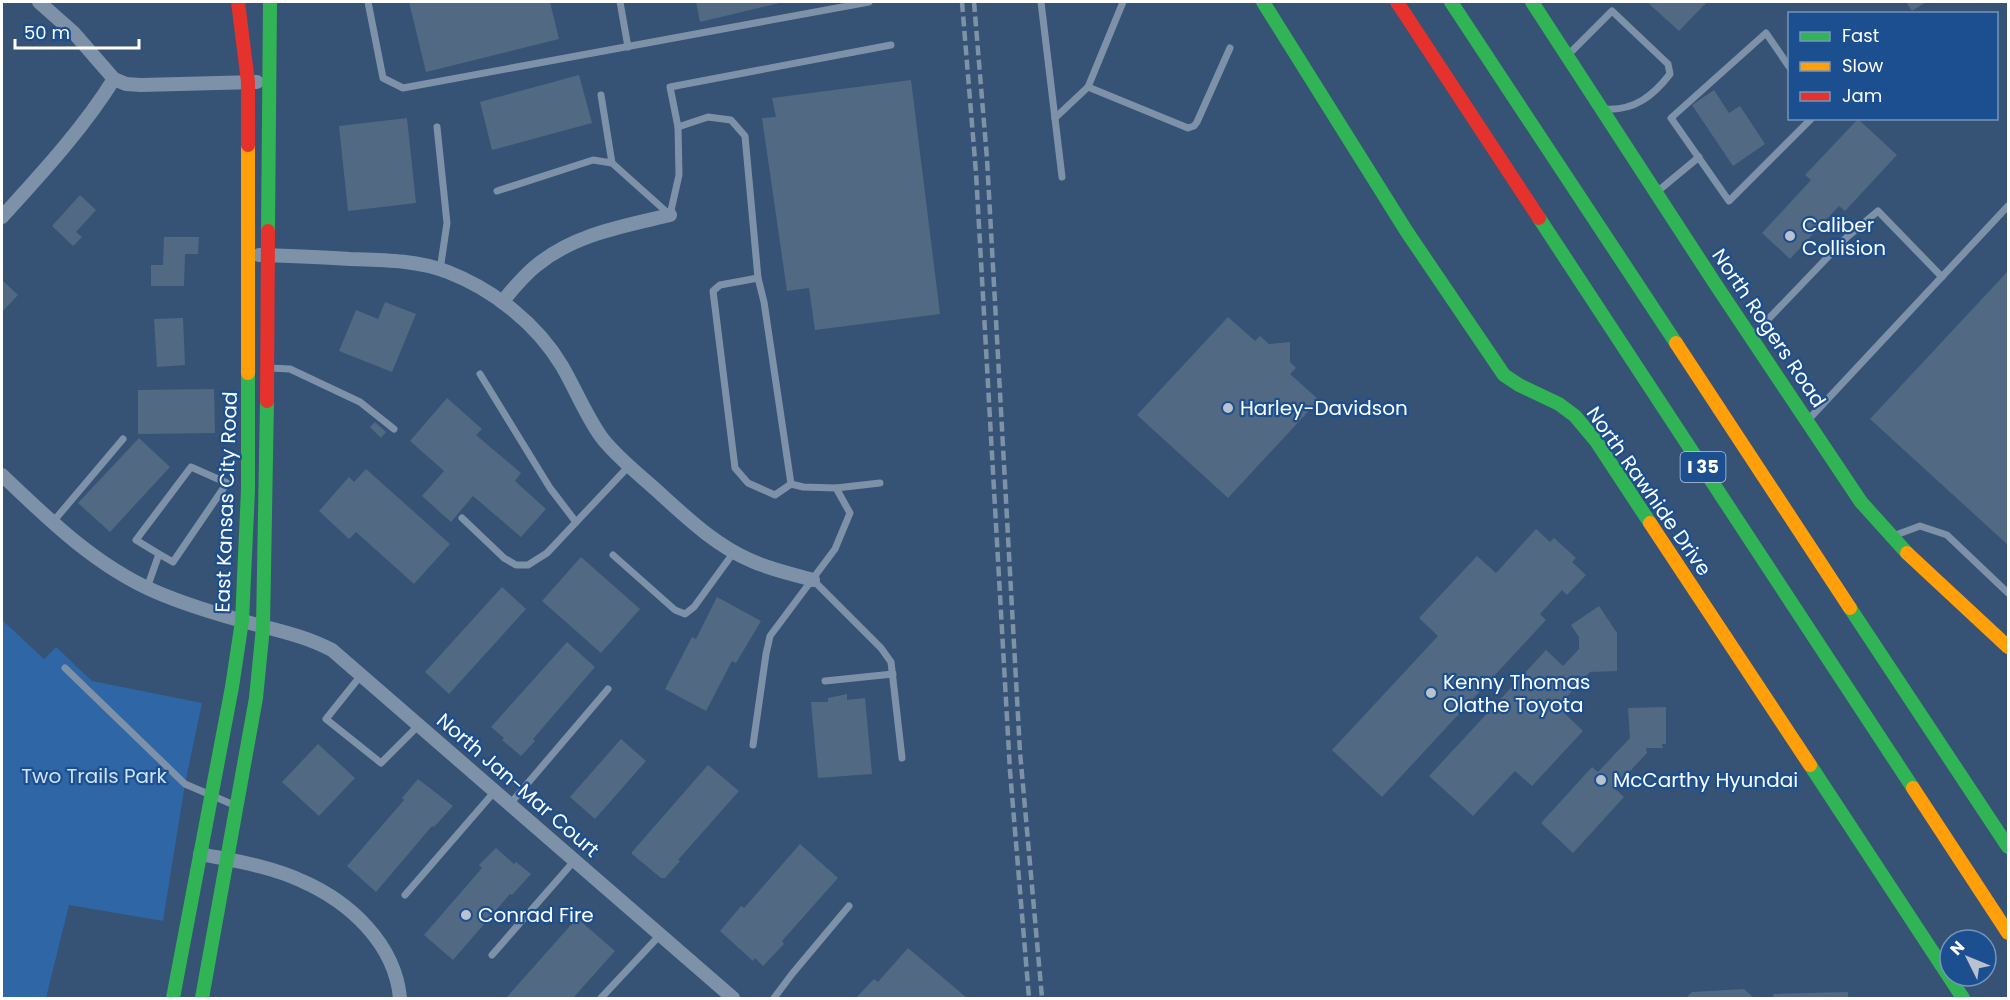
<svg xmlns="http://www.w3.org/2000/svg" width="2010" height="1000" viewBox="0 0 2010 1000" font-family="Poppins,sans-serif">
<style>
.green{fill:#2f66a5}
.building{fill:#526984}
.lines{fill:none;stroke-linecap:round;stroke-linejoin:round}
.lane{stroke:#7d92a8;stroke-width:7}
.street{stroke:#7d92a8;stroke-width:14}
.fast{stroke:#30b455;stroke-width:14}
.slow{stroke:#ff9f0a;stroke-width:14}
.jam{stroke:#e5322d;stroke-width:14}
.rail{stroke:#7e92a7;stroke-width:4.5;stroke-dasharray:10 4.5;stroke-linecap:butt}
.poi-dot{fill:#b9c2ce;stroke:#1b4f8f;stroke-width:2}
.labels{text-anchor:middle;stroke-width:4.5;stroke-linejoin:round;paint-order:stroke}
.shield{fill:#1b4f8f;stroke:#bbcadd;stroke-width:1.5}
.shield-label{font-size:18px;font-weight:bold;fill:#fff}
.poi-label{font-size:20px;fill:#fff;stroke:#1b4f8f;text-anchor:start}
.street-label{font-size:20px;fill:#fff;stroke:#1b4f8f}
.park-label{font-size:20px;fill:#cfe3fa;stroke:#1b4f8f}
</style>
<rect width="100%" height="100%" fill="#365274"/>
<path class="green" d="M2,620L44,659L56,647L92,681L202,703L185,784L163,921L69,905L46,998H2Z"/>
<g class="building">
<path d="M409,2H550L559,39L426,72Z"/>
<path d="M696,2H784L700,22Z"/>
<path d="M1647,2H1707L1679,31Z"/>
<path d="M1906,2H1926L1912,11Z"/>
<path d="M579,75L592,123L492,150L480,102Z"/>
<path d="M911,80L940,314L815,330L809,288L787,291L762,118L776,117L772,98Z"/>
<path d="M1714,90L1729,113L1740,106L1765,144L1733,166L1692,105Z"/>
<path d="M407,118L416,203L348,211L339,126Z"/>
<path d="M1858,119L1897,155L1845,211L1839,206L1790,259L1762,233L1811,180L1805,175Z"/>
<path d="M80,195L96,210L76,232L82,237L73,246L52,226Z"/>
<path d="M164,237H199L198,254H185L184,286H151V265H163Z"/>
<path d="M2008,271V545L1870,419Z"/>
<path d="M3,281L18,295L2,312V282Z"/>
<path d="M385,302L416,314L392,372L339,351L356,310L378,319Z"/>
<path d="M1228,317L1255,341L1260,336L1269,344L1290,342V362L1296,368L1290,374L1319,400L1228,498L1137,415Z"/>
<path d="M183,318L185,365L157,367L154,319Z"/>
<path d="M214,389L215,433L138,434V390Z"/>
<path d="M447,398L482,429L476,435L521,473L515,481L546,509L521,537L473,496L451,522L422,496L444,471L410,441Z"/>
<path d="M375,422L386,432L381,438L370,427Z"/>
<path d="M139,438L170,467L110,532L78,503Z"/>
<path d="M366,469L450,544L414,584L356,532L349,539L319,511L349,477L354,482Z"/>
<path d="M1536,529L1550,542L1554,538L1576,558L1572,562L1586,575L1567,595L1562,590L1540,614L1546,620L1382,797L1332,750L1438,636L1419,618L1477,556L1496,573Z"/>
<path d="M581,557L640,609L601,653L542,601Z"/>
<path d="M502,587L526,609L449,694L425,672Z"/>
<path d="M717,597L761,621L736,663L732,661L706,711L665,689L692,637L696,639Z"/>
<path d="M1599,606L1617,633V671L1590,672L1560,704L1566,709L1563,712L1583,731L1532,786L1515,771L1473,816L1429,776L1546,650L1563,666L1579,649V637L1571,625Z"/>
<path d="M567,642L595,667L533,739L535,741L521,756L502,740L504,738L491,727Z"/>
<path d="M847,694V700L865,698L872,774L818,778L811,702H828V698Z"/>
<path d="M1666,707V744H1662L1663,748H1646L1647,753L1614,788L1624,797L1573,853L1541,823L1592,767L1598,772L1630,738L1628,708Z"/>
<path d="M621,739L646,761L595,819L570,797Z"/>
<path d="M318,744L355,778L319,816L282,782Z"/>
<path d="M708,765L739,791L678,860L680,861L665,878H661L632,854V852Z"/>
<path d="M418,779L453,806L434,827L432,826L376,892L347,866L404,800L402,798Z"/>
<path d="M800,844L838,878L782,941L784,944L763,966L755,958L753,961L720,931L741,906L744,908Z"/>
<path d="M496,848L514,864L516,862L531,874L512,895L510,894L453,960L424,935L482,868L479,865Z"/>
<path d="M577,918L615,951L573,998H506Z"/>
<path d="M908,948L967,998H856L874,979L878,982Z"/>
<path d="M1744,989L1754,998H1686L1692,992Z"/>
<path d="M1848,992V998H1774L1773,994Z"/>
</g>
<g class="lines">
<g class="lane">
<path d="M368,2L383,78L403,88L869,2"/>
<path d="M620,2L628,47"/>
<path d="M1041,2L1062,177"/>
<path d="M1123,2L1088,87L1188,128L1194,126L1197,122L1230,48"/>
<path d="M1569,54L1612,11L1668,64L1670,74C1653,96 1634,111 1605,109"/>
<path d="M1790,68L1766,33L1671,118L1729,201L1812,118"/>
<path d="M601,95L612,163"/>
<path d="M1055,118L1088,87"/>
<path d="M437,127L447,223L440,270"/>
<path d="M678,127L670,87L891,45"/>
<path d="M497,191L593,160L612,163L670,215L679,175L678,127L708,117L731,120L745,136L758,278L764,302L791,484L803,487L836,488L850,513L835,549L770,636L766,654L753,745"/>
<path d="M1658,191L1699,157"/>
<path d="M758,278L720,285L713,291L735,468L748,483L775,495L791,484"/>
<path d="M1753,335L1847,237L1878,211L1942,277"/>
<path d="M270,368L290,369L360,402L394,429"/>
<path d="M480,374L550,488L576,522"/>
<path d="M1809,419L2008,206"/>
<path d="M836,488L880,483"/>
<path d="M462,518L504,558L516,565H528L547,553L629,466"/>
<path d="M52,523L123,439"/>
<path d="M1893,536L1920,526L1947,535L2008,593"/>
<path d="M613,555L675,610L685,614L694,607L734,552"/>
<path d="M813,580L881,648L891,662L902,758"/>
<path d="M147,588L159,554L136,540L191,467L227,483L173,562L159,554"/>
<path d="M65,668L185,784L234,805"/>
<path d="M362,674L326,719L381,763L419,725"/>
<path d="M825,681L893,674"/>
<path d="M510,804L608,689"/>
<path d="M405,895L495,791"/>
<path d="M492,955L575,860"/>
<path d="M601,998L660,935"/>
<path d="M774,998L792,974L849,906"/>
</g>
<g class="street">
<path d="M39,2L74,33L114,79L126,84L141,85L257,82"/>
<path d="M2,217C42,173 82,130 114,79"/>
<path d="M259,255C289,256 320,257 350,259C383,260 417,260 448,272C494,290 537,324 562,366C576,390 586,416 602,438C617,457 636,472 654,488C684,515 714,545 752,561C772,570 793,574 813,580"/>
<path d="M502,302C513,289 524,275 537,265C575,234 624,226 670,215"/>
<path d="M2,475C48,519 95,565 154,591C186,605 220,615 254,624C281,631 307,637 332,650L733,998"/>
<path d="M200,854C235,861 270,866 302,881C350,902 395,944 400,998"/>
</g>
<g class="fast">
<path d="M1263,2L1407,232L1504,375L1519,385L1559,404L1575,416L1596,441L1650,523"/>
<path d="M1451,2L1676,343"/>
<path d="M1532,2L1716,285L1861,502L1907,553"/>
<path d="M1539,218L1913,788"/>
<path d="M268,231L270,2"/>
<path d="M1850,608L2008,847"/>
<path d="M1810,765L1963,998"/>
<path d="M173,998L232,687L242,621L248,490V373"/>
<path d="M202,998L256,698L263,627L267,401"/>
</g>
<g class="slow">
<path d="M248,145V373"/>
<path d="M1676,343L1850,608"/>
<path d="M1650,523L1810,765"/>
<path d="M1907,553L2008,647"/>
<path d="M1913,788L2008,933"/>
</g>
<g class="jam">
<path d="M238,2L248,82V145"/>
<path d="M1397,2L1539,218"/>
<path d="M267,401L268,231"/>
</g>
<g class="rail">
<path d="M962,2L976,173L1010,771L1029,998"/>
<path d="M974,2L987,159L1020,752L1042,998"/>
</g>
</g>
<g class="poi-dot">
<circle cx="1790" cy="236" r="6"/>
<circle cx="1228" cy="408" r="6"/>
<circle cx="1431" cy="693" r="6"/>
<circle cx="1601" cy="780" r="6"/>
<circle cx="466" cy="915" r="6"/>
</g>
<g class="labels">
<rect class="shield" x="1680.5" y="452" width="45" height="30" rx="4.5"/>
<g class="shield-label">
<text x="1703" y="473">I 35</text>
</g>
<g class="poi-label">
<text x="1802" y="232">Caliber<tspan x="1802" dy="23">Collision</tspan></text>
<text x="1240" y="415">Harley-Davidson</text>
<text x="1443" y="689">Kenny Thomas<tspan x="1443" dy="23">Olathe Toyota</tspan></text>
<text x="1613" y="787">McCarthy Hyundai</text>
<text x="478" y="922">Conrad Fire</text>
</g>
<g class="street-label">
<text transform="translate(1769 328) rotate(56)" y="7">North Rogers Road</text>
<text transform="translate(1649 491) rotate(55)" y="7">North Rawhide Drive</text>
<text transform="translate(226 502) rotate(-88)" y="7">East Kansas City Road</text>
<text transform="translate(518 785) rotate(41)" y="7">North Jan-Mar Court</text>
</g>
<g class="park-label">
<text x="94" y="783">Two Trails Park</text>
</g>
</g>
<rect width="2010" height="1000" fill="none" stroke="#ffffff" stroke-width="6"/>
<rect x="1788" y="12" width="210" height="108" fill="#1b4f8f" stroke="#7695bc" stroke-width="1.5"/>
<rect x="1800" y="32" width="30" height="9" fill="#30b455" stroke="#7695bc" stroke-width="1.5"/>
<text x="1842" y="42" font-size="18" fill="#ffffff">Fast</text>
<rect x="1800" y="62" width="30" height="9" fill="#ff9f0a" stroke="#7695bc" stroke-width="1.5"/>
<text x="1842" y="72" font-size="18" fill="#ffffff">Slow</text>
<rect x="1800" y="92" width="30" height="9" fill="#e5322d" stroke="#7695bc" stroke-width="1.5"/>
<text x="1842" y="102" font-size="18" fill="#ffffff">Jam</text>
<g transform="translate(1968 958) rotate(313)"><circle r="28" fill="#1b4f8f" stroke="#7695bc" stroke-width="1.5"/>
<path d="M0-4.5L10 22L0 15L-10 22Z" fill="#b9c2ce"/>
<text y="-9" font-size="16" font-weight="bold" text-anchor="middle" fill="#ffffff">N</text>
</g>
<path d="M15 39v9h124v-9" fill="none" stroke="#ffffff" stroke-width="3"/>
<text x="24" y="39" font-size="18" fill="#ffffff" stroke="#1b4f8f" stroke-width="4.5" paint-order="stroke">50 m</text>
</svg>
